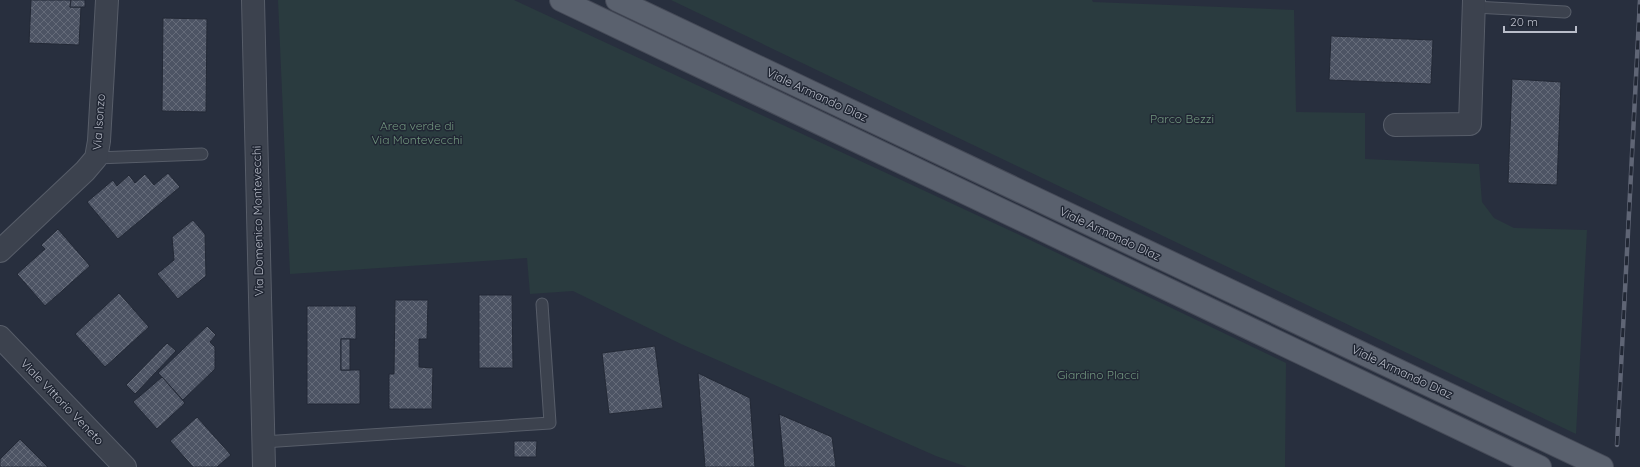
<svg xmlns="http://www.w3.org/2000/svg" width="1640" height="467" viewBox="0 0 1640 467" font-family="Quicksand,sans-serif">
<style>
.green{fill:#2a3b3f}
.building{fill:url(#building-cross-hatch);stroke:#232936}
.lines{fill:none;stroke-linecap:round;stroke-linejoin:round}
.service-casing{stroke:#575d69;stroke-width:13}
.minor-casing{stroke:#575d69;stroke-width:24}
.primary-casing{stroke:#464b58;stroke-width:24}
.service{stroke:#3c424e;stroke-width:11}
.minor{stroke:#3c424e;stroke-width:22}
.primary{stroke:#5a616e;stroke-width:22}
.rail-casing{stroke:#5f6575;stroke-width:4.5}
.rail{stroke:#212734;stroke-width:3;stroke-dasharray:9;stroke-linecap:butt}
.labels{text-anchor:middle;stroke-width:3;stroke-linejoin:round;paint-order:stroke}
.street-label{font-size:12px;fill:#b9bdc9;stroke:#212734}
.park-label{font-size:12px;fill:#72977f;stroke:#212734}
</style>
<defs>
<pattern id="building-cross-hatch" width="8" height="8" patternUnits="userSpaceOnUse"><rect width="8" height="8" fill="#4d5464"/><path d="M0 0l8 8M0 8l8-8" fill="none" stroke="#656b79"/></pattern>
</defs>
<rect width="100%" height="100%" fill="#282f3e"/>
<g class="green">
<path d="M278,0H514L1026,238L1286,363L1285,467H967L936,456L681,344L573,291L530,294L527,258L290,274Z"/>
<path d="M671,0H1092L1093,2L1294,10L1296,112L1365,113V159L1479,164L1482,202L1494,218L1514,228L1587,230L1576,434Z"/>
</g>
<g class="building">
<path d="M31,0H71L70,7H81L79,45L29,43Z"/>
<path d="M71,0H85V7H70Z"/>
<path d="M163,18L207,19L206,112L162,111Z"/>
<path d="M1331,36L1433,40L1431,84L1329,80Z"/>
<path d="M1512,79L1561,82L1557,185L1508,183Z"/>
<path d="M168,173L180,187L118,239L87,202L113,180L117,186L129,175L135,183L145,174L154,185Z"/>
<path d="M193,220L205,234L206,276L178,299L157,274L174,260L172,237Z"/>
<path d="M58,229L90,266L45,306L17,274L45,249L41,245Z"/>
<path d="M119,293L149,327L105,367L75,334Z"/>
<path d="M479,295H512L513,368H479Z"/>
<path d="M395,300H428L427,339H419V367L433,368L432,409H389V374H394Z"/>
<path d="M307,306H356V339H341V370H360V404H307Z"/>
<path d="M207,326L216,335L210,342L215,347V369L183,400L158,373Z"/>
<rect x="341" y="339" width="9" height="31"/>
<path d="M167,343L176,351L135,394L126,385Z"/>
<path d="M655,346L663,408L609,414L602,353Z"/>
<path d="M698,373L750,398L755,467H705Z"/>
<path d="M162,377L185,403L157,429L133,402Z"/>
<path d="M779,414L832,437L836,467H784Z"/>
<path d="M197,417L231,455L217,467H193L170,441Z"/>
<path d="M20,439L48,467H0V459Z"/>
<path d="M514,441H537L536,457H514Z"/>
</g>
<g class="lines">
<g class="service-casing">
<g id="service">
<path d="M1474,7L1565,12"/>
<path d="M96,158L202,154"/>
<path d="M263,442L550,423L542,304"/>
</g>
</g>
<g class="minor-casing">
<g id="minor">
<path d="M253,0L264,467"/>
<path d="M1395,125L1470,124L1474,0"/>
<path d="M0,251L85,171L96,158L99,141L107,0"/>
<path d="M0,337L125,467"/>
</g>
</g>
<g class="primary-casing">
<g id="primary">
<path d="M561,0L1540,467"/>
<path d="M617,0L1602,467"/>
</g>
</g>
<use href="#service" class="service"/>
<use href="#minor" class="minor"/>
<use href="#primary" class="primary"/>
<g class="rail-casing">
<path id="rail" d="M1617,445L1640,0"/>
</g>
<use href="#rail" class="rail"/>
</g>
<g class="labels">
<g class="street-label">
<text transform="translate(817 95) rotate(25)" y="4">Viale Armando Diaz</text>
<text transform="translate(99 122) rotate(-86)" y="4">Via Isonzo</text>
<text transform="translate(258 221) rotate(-91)" y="4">Via Domenico Montevecchi</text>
<text transform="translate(1110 234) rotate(25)" y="4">Viale Armando Diaz</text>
<text transform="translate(1402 372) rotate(25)" y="4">Viale Armando Diaz</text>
<text transform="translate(62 402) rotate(46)" y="4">Viale Vittorio Veneto</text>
</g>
<g class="park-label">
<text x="1182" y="123">Parco Bezzi</text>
<text x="417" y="130">Area verde di<tspan x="417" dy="14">Via Montevecchi</tspan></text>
<text x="1098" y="379">Giardino Placci</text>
</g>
</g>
<path d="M1504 26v6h72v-6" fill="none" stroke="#b9bdc9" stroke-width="2"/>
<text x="1510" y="26" font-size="12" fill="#b9bdc9" stroke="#212734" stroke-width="3" paint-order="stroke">20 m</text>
</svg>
